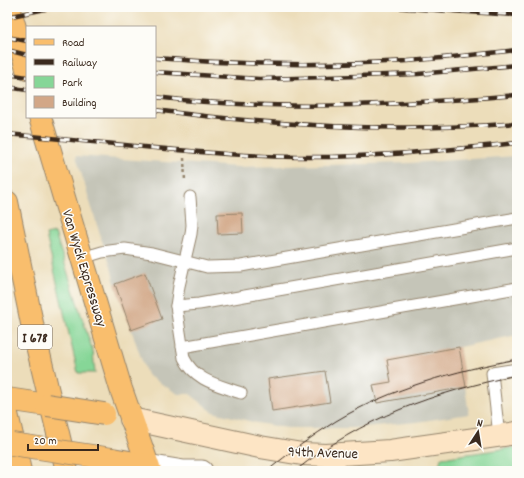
<svg xmlns="http://www.w3.org/2000/svg" width="524" height="478" viewBox="0 0 524 478" font-family="Dekko,sans-serif">
<style>
.industrial{fill:#c5c5b8}
.green{fill:#86d697;stroke:#60805a}
.building{fill:#d2a787}
.lines{fill:none;stroke-linecap:round;stroke-linejoin:round}
.service-casing{stroke:#94846c;stroke-width:13}
.minor-casing{stroke:#94846c;stroke-width:23}
.secondary-casing{stroke:#94846c;stroke-width:24}
.primary-casing{stroke:#94846c;stroke-width:24}
.motorway-casing{stroke:#94846c;stroke-width:24}
.path{stroke:#94846c;stroke-width:2.5;stroke-dasharray:3 3;stroke-linecap:butt}
.service{stroke:#fff;stroke-width:11}
.minor{stroke:#fff;stroke-width:21}
.secondary{stroke:#fde5c5;stroke-width:22}
.primary{stroke:#f9be6d;stroke-width:22}
.motorway{stroke:#f9be6d;stroke-width:22}
.tram{stroke:#3b2a1e;stroke-width:1}
.rail-casing{stroke:#3b2a1e;stroke-width:4.5}
.rail{stroke:#fdfcf7;stroke-width:3;stroke-dasharray:9;stroke-linecap:butt}
.primary-bridge-casing{stroke:#94846c;stroke-width:24;stroke-linecap:butt}
.primary-bridge{stroke:#f9be6d;stroke-width:22}
.labels{text-anchor:middle;stroke-width:3;stroke-linejoin:round;paint-order:stroke}
.shield{fill:#fdfcf7;stroke:#75695f;stroke-width:1}
.shield-label{font-size:14px;font-weight:bold;fill:#3b2a1e}
.street-label{font-size:15px;fill:#3b2a1e;stroke:#fdfcf7}
</style>
<rect width="100%" height="100%" fill="#fdfcf7"/>
<filter id="ink" filterUnits="userSpaceOnUse"><feTurbulence type="fractalNoise" baseFrequency=".025" numOctaves="2"/><feDisplacementMap in="SourceGraphic" scale="8" xChannelSelector="R" yChannelSelector="G"/><feConvolveMatrix kernelMatrix="1 2 1 2 8 2 1 2 1" color-interpolation-filters="sRGB"/></filter>
<filter id="wash" filterUnits="userSpaceOnUse"><feTurbulence type="fractalNoise" baseFrequency=".012" numOctaves="4" result="noise"/><feDisplacementMap in="SourceGraphic" scale="16" xChannelSelector="R" yChannelSelector="G"/><feGaussianBlur stdDeviation="0.9" result="paint"/><feColorMatrix in="noise" values="0 0 0 0 0 0 0 0 0 0 0 0 0 0 0 0 0 1.4 0 .05"/><feComposite in="paint" operator="in"/></filter>
<g filter="url(#wash)">
<rect width="100%" height="100%" fill="#ecddba"/>
<path class="industrial" d="M76,156L238,167L410,163L517,156V335L459,347L469,414L416,422L354,428H287L257,423L213,412L190,394H178L147,375L114,280L111,267L101,238Z"/>
<g class="green">
<path d="M55,233L93,352L95,373H78L46,235Z"/>
<path d="M517,447V471H438L441,458Z"/>
</g>
<g id="blocks">
<g class="building">
<path d="M242,213L243,233L218,234L217,214Z"/>
<path d="M145,273L162,319L131,330L115,284Z"/>
<path d="M459,347L466,387L377,403L373,385L391,382L387,360Z"/>
<path d="M325,371L330,402L272,411L268,379Z"/>
</g>
</g>
</g>
<g filter="url(#ink)">
<use href="#blocks" fill-opacity="0" stroke="#94846c" stroke-width="1"/>
<g class="lines">
<g class="service-casing">
<g id="service">
<path d="M190,197L192,225L191,234L179,286L176,306L184,358C195,381 219,385 241,393"/>
<path d="M82,258L102,252L125,249L152,253L207,267L241,266L517,218"/>
<path d="M176,306L199,304L517,248"/>
<path d="M182,347L517,288"/>
<path d="M499,436L492,373L517,369"/>
</g>
</g>
<g class="minor-casing">
<path id="minor" d="M147,465L184,471H202"/>
</g>
<g class="secondary-casing">
<path id="secondary" d="M131,419L260,447L302,454L326,455L390,451L517,433"/>
</g>
<g class="primary-casing">
<g id="primary">
<path d="M9,7L27,69"/>
<path d="M40,117L121,389L150,471"/>
<path d="M7,399L47,405"/>
<path d="M112,459L147,465"/>
</g>
</g>
<g class="motorway-casing">
<g id="motorway">
<path d="M7,202L34,333L67,471"/>
<path d="M7,414L20,471"/>
</g>
</g>
<path class="path" d="M184,158L185,182"/>
<use href="#service" class="service"/>
<use href="#minor" class="minor"/>
<use href="#secondary" class="secondary"/>
<use href="#primary" class="primary"/>
<use href="#motorway" class="motorway"/>
<g class="tram">
<path d="M267,471C289,453 312,436 336,421C391,388 455,371 517,359"/>
<path d="M295,471C363,417 433,393 517,375"/>
</g>
<g class="rail-casing">
<g id="rail">
<path d="M390,7L517,15"/>
<path d="M7,17L55,7"/>
<path d="M7,37L27,41"/>
<path d="M7,50L27,55"/>
<path d="M155,58C239,65 324,66 408,61C444,58 481,54 517,50"/>
<path d="M155,72L259,79L297,78L418,74L517,65"/>
<path d="M7,74L27,77"/>
<path d="M7,87L27,90"/>
<path d="M155,97C277,112 395,105 517,95"/>
<path d="M155,110C275,126 396,133 517,123"/>
<path d="M7,134C103,142 200,155 297,157C370,158 444,150 517,143"/>
</g>
</g>
<use href="#rail" class="rail"/>
<g class="primary-bridge-casing">
<g id="primary-bridge">
<path d="M47,405L104,414"/>
<path d="M12,444L112,459"/>
</g>
</g>
<use href="#primary-bridge" class="primary-bridge"/>
</g>
</g>
<g class="labels">
<rect class="shield" x="18" y="325" width="34" height="24" rx="3"/>
<g class="shield-label">
<text x="35" y="342">I 678</text>
</g>
<g class="street-label">
<text transform="translate(85 268) rotate(73)" y="5">Van Wyck Expressway</text>
<text transform="translate(323 452) rotate(2)" y="5">94th Avenue</text>
</g>
</g>
<rect width="524" height="478" fill="none" stroke="#fdfcf7" stroke-width="24"/>
<rect x="26" y="26" width="130" height="92" fill="#fdfcf7" stroke="#afa8a0"/>
<rect x="34" y="39" width="20" height="6" fill="#f9be6d" stroke="#afa8a0"/>
<text x="62" y="46" font-size="12" fill="#3b2a1e">Road</text>
<rect x="34" y="59" width="20" height="6" fill="#3b2a1e" stroke="#afa8a0"/>
<text x="62" y="66" font-size="12" fill="#3b2a1e">Railway</text>
<rect x="34" y="76" width="20" height="12" fill="#86d697" stroke="#afa8a0"/>
<text x="62" y="86" font-size="12" fill="#3b2a1e">Park</text>
<rect x="34" y="96" width="20" height="12" fill="#d2a787" stroke="#afa8a0"/>
<text x="62" y="106" font-size="12" fill="#3b2a1e">Building</text>
<g transform="translate(478 432) rotate(12)" stroke="#fdfcf7" stroke-width="3" paint-order="stroke">
<path d="M0-3L7 15L0 10L-7 15Z" fill="#3b2a1e"/>
<text y="-6" font-size="11" font-weight="bold" text-anchor="middle" fill="#3b2a1e">N</text>
</g>
<path d="M28 444v6h70v-6" fill="none" stroke="#3b2a1e" stroke-width="2"/>
<text x="34" y="444" font-size="12" fill="#3b2a1e" stroke="#fdfcf7" stroke-width="3" paint-order="stroke">20 m</text>
</svg>
